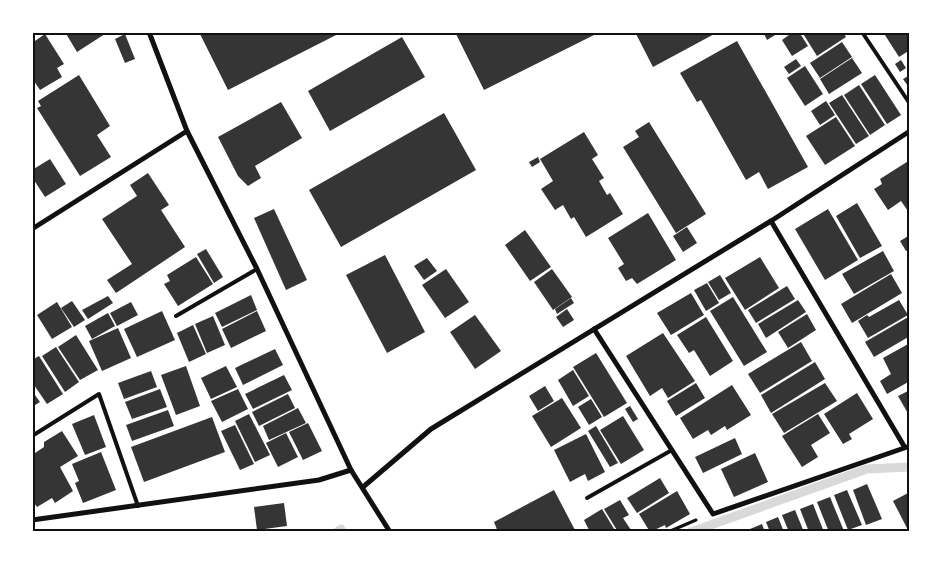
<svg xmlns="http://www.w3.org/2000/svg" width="942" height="564" viewBox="0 0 942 564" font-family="'Golos Text',sans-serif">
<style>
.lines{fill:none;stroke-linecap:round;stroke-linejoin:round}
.stream{stroke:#d9d9d9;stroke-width:9}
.building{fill:#353535}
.path{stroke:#111;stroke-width:3}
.service{stroke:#111;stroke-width:4}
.minor{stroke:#111;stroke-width:5}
.neatline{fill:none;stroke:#111;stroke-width:2}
</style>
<rect width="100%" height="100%" fill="#fff"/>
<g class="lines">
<g class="stream">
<path d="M337,532L341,529"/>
<path d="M691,532L867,469L910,467"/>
</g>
</g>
<g class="building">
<path d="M65,32H108L77,52Z"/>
<path d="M199,32H342L228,90Z"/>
<path d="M455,32H600L484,90Z"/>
<path d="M635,32H718L653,67Z"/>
<path d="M763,32H780L767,40Z"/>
<path d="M793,32H799L808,46L792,56L782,40Z"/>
<path d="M802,32H843L846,37L817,56Z"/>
<path d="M883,32H910V50L899,57Z"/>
<path d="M45,34L64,64L57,68L62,77L40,90L32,78V43Z"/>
<path d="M125,34L135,59L125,63L115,39Z"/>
<path d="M402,37L425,77L330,131L308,91Z"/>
<path d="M737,41L808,167L768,189L759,172L746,180L701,100L697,102L680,73Z"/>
<path d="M842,42L852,57L820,78L810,63Z"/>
<path d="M852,58L862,73L829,94L820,79Z"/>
<path d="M796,59L801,66L789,74L784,67Z"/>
<path d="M901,60L906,68L900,72L895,64Z"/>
<path d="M805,66L823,94L805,106L787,78Z"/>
<path d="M79,75L110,126L97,135L111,157L80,176L37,108L41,106L38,101Z"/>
<path d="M875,75L901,115L887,124L861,84Z"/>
<path d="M910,75V89L903,79Z"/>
<path d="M859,85L885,125L870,135L844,95Z"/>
<path d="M842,95L869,136L856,144L829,103Z"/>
<path d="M826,101L835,115L820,125L811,111Z"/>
<path d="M281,102L302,138L255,166L261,178L248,186L238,176L218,137Z"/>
<path d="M444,113L476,170L341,247L309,190Z"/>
<path d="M836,117L855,146L825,165L806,136Z"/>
<path d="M649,122L706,214L676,233L623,147L639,137L635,131Z"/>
<path d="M584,132L598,155L592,159L604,178L599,181L607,195L610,193L623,214L586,237L574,217L571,219L563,205L555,210L541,189L553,181L540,159Z"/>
<path d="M538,157L540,162L532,167L529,162Z"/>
<path d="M50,159L66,184L45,197L32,177V170Z"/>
<path d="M910,160V214L901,201L888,210L874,189L882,184L880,179Z"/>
<path d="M148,173L169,205L161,210L185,247L116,293L107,280L132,264L102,219L137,196L130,185Z"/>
<path d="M857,203L882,246L860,258L836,216Z"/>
<path d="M274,209L307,280L286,290L254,218Z"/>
<path d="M828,209L858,260L825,280L795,229Z"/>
<path d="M648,213L676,260L637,284L632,278L626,281L618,268L624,264L608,238Z"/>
<path d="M687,227L697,243L683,252L673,236Z"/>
<path d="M525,230L551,267L530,281L505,245Z"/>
<path d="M910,235V249L906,251L900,241Z"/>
<path d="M206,249L223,277L214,283L197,254Z"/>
<path d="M883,251L894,271L854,294L842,274Z"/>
<path d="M385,255L425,332L387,353L346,275Z"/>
<path d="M196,257L213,284L178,306L164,284L170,281L167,275Z"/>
<path d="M760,257L779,288L745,310L725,278Z"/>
<path d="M427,258L437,271L424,280L414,266Z"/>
<path d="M446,269L469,302L445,318L422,285Z"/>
<path d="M552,269L572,297L553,310L534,282Z"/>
<path d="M891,274L902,293L852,323L841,304Z"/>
<path d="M720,275L731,293L719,300L708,282Z"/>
<path d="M707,283L719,303L706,311L694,290Z"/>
<path d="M787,286L795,299L756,323L748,310Z"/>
<path d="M691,293L704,315L671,335L657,313Z"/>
<path d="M251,295L257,310L222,327L215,313Z"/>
<path d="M108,296L113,303L88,319L82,310Z"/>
<path d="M733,297L767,352L744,366L710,311Z"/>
<path d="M571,298L574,303L557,314L555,309Z"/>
<path d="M798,300L806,312L766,338L758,324Z"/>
<path d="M899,300L908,315L868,338L858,321L867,315L869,317Z"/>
<path d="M72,301L85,320L74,327L61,308Z"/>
<path d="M57,302L72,327L52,339L37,315Z"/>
<path d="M131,302L138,315L117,326L110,313Z"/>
<path d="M567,309L574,320L563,327L556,317Z"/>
<path d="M162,311L175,340L137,357L124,329Z"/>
<path d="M257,311L266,331L231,348L222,329Z"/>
<path d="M108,313L115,326L92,339L85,326Z"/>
<path d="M807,314L816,330L788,348L778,332Z"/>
<path d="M475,315L501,351L475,369L450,332Z"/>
<path d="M213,316L225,345L207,353L195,324Z"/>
<path d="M910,316V336L874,357L865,342Z"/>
<path d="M706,317L733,361L710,376L694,350L689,353L677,335Z"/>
<path d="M193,325L206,354L189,362L177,333Z"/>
<path d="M118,328L131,358L102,371L89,341Z"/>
<path d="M663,333L695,381L668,398L662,388L650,396L626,356Z"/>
<path d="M76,335L98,370L80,380L58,347Z"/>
<path d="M801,342L812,361L760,393L748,374Z"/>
<path d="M910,343V381L887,394L880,381L891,374L883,358Z"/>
<path d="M56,347L79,382L65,392L42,356Z"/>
<path d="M275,349L283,365L243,385L235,368Z"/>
<path d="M596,353L627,403L604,417L573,367Z"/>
<path d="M39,356L63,394L47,404L32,382V360Z"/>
<path d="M815,362L825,379L771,413L761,395Z"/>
<path d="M186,366L200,406L176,415L161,375Z"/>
<path d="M226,366L237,387L211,399L201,378Z"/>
<path d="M573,370L589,396L573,406L558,380Z"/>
<path d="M151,371L157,387L124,399L118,383Z"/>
<path d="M284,375L292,390L253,409L245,394Z"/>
<path d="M696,383L705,398L676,416L667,401Z"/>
<path d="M825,383L837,401L784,433L772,414Z"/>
<path d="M732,385L751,415L727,430L725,426L711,435L708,430L693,439L680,418Z"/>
<path d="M545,386L554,401L538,411L529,396Z"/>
<path d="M160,389L167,407L132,419L125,402Z"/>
<path d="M238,389L248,409L222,422L211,401Z"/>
<path d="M910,390V417L898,396Z"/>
<path d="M32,391L40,402L32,407Z"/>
<path d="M857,393L873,419L849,434L852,439L843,444L824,414Z"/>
<path d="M288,394L295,408L259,426L252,412Z"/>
<path d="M562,398L581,428L551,447L532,416Z"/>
<path d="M591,399L602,417L589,425L578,407Z"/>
<path d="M630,406L638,419L633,422L625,409Z"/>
<path d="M298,408L306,423L269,440L263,426Z"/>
<path d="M168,410L174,426L132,441L126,425Z"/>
<path d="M249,414L270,455L255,462L235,421Z"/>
<path d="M818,414L830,433L811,445L818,457L802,467L782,436Z"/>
<path d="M94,415L106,447L85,455L72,424Z"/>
<path d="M623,416L644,450L621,464L600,430Z"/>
<path d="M212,417L225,452L144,482L131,447Z"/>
<path d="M308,423L322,451L303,460L289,432Z"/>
<path d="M235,425L254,464L240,470L221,431Z"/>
<path d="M596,426L618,463L610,467L588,431Z"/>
<path d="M62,431L78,456L60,467L73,491L55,503L52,498L37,507L32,500V455L44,447V442Z"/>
<path d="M286,433L298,457L278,467L266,443Z"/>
<path d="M586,434L605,472L588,481L585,474L570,482L554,450Z"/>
<path d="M735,438L742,454L703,473L695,457Z"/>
<path d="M101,452L116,490L83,503L75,483L79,481L72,464Z"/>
<path d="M755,453L768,482L734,497L721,469Z"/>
<path d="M660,478L669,493L637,513L627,498Z"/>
<path d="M867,484L882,519L866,525L853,490Z"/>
<path d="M554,490L576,532H498L494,522Z"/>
<path d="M847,490L862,525L848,530L834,495Z"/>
<path d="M677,491L690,514L666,528L665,525L650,532L639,514Z"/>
<path d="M910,492V532H909L893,501Z"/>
<path d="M830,497L844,531L843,532H829L817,502Z"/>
<path d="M620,500L629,515L623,518L631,530L630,532H618L604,509Z"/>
<path d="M284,503L287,526L257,530L254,507Z"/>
<path d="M813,504L824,532H809L800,509Z"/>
<path d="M602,509L616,532H590L584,520Z"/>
<path d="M795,510L804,532H789L782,515Z"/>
<path d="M778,517L784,532H770L766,522Z"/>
<path d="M762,524L765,532H751L750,529Z"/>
</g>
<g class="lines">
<path class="path" d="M668,532L696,520"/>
<g class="service">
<path d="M862,32L910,104"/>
<path d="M176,316L257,269"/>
<path d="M32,436L99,394L138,506"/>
<path d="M587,498L672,450"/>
</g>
<g class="minor">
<path d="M149,32L187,131L257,269L351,470L390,532"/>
<path d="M771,221L904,446"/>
<path d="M32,229L187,131"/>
<path d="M594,329L713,514L910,446"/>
<path d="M363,487L431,429L771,221L910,131"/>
<path d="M32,520L319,480L351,470"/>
</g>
</g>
<rect width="942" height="564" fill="none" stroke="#ffffff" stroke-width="68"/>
<rect x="34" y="34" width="874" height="496" class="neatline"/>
</svg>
